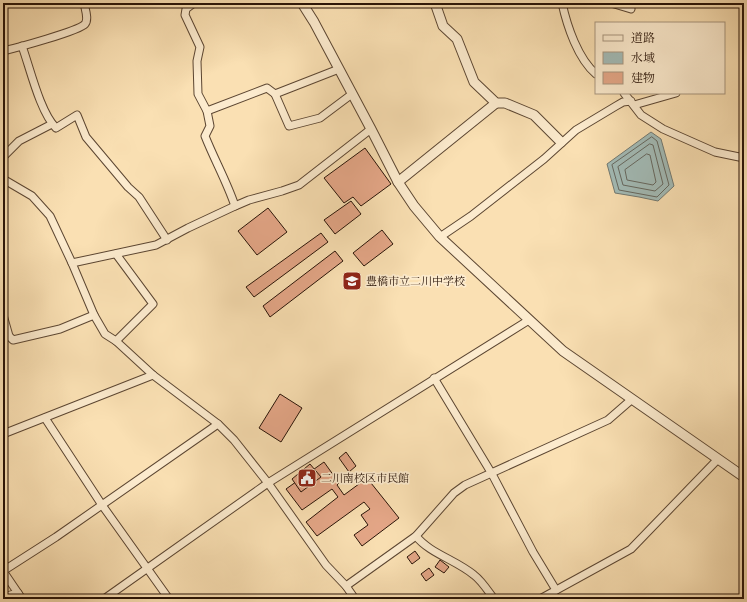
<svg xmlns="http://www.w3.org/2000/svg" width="747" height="602" viewBox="0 0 747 602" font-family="'IM FELL Great Primer','Noto Serif JP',serif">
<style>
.water{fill:#a2bbb7;stroke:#717871}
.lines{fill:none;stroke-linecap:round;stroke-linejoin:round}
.shore{stroke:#65675f;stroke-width:1}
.building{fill:#e5a788;stroke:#281307}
.minor-casing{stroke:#5c4632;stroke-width:9}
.tertiary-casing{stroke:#5c4632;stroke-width:11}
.minor{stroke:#fcebce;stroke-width:7}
.tertiary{stroke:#fcebce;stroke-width:9}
.labels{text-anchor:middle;stroke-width:3.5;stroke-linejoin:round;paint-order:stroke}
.poi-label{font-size:11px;fill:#281307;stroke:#fcebce;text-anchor:start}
</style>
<rect width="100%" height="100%" fill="#fae0b3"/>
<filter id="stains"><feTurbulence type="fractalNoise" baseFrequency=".005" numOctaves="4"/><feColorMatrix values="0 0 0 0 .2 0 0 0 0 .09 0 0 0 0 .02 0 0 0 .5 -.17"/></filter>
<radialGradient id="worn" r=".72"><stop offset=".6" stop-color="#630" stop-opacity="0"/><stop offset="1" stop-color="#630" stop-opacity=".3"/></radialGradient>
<path class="water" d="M651,132L661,139L674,186L658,201L639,197L615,193L607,164Z"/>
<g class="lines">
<g class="shore">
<path d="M652,137L657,141L669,185L657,197L619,190L612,165Z"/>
<path d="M650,144L653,145L663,184L655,191L623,185L618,167Z"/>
<path d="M647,154L650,155L656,182L653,185L627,180L625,170Z"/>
</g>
</g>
<g class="building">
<path d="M365,148L391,184L361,206L353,197L344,203L324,178Z"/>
<path d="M351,201L361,214L335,234L324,220Z"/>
<path d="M268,208L287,232L257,255L238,231Z"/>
<path d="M382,230L393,244L364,266L353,253Z"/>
<path d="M321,233L328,242L254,297L246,287Z"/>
<path d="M335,251L343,261L270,317L263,306Z"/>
<path d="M280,394L302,408L281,442L259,428Z"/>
<path d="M346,452L356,466L349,472L339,458Z"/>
<path d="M324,462L339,483L337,485L344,495L367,478L399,518L362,546L354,535L368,525L361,515L370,509L364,502L317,536L306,522L338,497L332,489L302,510L286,489Z"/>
<path d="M310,464L321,477L301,492L292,479Z"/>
<path d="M415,551L420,558L412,564L407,557Z"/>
<path d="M440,560L449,567L444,573L435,567Z"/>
<path d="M429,568L434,575L426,581L421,574Z"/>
</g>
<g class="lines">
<g class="minor-casing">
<g id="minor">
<path d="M194,3L186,9L185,15L200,47L197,61L198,94L207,111L210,126L205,136C214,159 227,182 235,206"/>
<path d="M562,3C567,26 578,59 596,74"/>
<path d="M611,3L631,9"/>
<path d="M22,46C30,68 40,112 56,128L77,115L86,137L128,187L139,197L167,240"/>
<path d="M3,51C16,48 79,31 85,24C89,19 85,9 84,3"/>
<path d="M624,93L641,115L663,129L715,152L744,158"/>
<path d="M275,94L289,126L320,118L352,94"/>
<path d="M634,105L676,93"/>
<path d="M207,111L267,88L275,94L339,69"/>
<path d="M3,157L19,141L52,124"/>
<path d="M3,179L32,196L50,216L72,263L94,315L105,334L116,341L153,375L218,424L234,440L268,483L326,565L346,586L355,599"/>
<path d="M440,237L471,216L544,159L576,130L616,106L623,102L631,101"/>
<path d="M116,254L153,304L116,341"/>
<path d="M72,263L156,245L188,228L235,206L249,200L282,191L299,185L371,129"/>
<path d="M3,315L9,336L13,340L60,329L94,315"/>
<path d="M434,378L492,474L533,552L556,590"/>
<path d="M45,418L102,505L169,599"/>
<path d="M3,434L153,375"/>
<path d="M416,536C429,553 456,560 474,575C482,581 488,591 494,599"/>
<path d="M3,571L56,537L218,424"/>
<path d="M3,571L22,599"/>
<path d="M346,586L416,536L454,493L465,485L608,420L631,400"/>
<path d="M3,597L18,593"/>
<path d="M104,599L268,483L529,320"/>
<path d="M540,599L631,549L718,459"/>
</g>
</g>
<g class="tertiary-casing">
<g id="tertiary">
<path d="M302,3L314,22L371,129L398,182L414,206L440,237L563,351L744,477"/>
<path d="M435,3L443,26L457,39L474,82L496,103H505L534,115L561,142"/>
<path d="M398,182L496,103"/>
</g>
</g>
<use href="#minor" class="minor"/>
<use href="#tertiary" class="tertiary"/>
</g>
<defs>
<g id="school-square" transform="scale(1)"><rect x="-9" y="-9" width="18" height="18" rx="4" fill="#8f2418" stroke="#fcebce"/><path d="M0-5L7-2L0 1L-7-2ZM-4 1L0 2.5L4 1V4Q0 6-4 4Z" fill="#fff"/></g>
<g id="civic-square" transform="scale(1)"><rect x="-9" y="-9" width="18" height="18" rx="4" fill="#8f2418" stroke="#fcebce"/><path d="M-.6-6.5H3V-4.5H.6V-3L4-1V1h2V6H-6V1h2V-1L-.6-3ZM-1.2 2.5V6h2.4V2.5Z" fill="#fff"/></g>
</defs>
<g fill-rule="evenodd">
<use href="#school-square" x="352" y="281"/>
<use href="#civic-square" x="307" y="478"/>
</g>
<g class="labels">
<g class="poi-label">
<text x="366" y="285">豊橋市立二川中学校</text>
<text x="321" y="482">二川南校区市民館</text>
</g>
</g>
<rect width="747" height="602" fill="none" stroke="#fae0b3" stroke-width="16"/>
<rect x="4" y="4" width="739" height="594" fill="none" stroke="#281307" stroke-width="2"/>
<rect x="8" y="8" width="731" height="586" fill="none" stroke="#281307"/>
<rect x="595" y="22" width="130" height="72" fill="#fcebce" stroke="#a7957e"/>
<rect x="603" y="35" width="20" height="6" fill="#fcebce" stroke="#a7957e"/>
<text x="631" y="42" font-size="12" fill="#281307">道路</text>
<rect x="603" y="52" width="20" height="12" fill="#a2bbb7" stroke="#a7957e"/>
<text x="631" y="62" font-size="12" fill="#281307">水域</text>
<rect x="603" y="72" width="20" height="12" fill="#e5a788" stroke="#a7957e"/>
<text x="631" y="82" font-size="12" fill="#281307">建物</text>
<rect width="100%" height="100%" filter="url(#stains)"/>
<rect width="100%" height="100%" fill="url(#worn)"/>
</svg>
